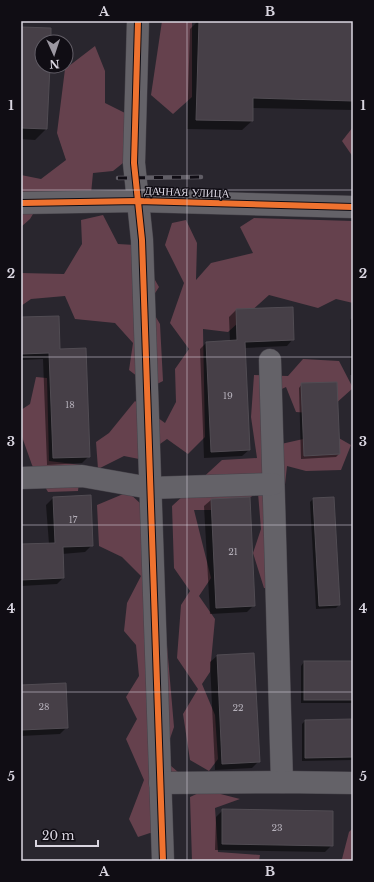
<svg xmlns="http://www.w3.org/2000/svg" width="374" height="882" viewBox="0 0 374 882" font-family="'Libre Baskerville',serif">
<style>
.forest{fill:#65414d}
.shadow{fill:#0007}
.building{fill:#463f47;stroke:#514c53}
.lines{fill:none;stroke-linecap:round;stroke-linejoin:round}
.minor-casing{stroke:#46434a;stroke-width:23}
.minor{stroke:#646268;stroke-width:22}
.rail-casing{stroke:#605d65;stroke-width:4.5}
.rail{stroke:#100d14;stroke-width:3;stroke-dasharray:9;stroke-linecap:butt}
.cycleway-casing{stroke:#100d14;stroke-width:8}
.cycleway{stroke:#ef722f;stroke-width:6}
.grid{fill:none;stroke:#dad6e1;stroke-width:1;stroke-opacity:0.55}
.labels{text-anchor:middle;stroke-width:3;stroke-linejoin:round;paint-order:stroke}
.number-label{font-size:9px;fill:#b5b0ba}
.street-label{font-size:11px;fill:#dad6e1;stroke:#100d14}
.neatline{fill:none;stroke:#dad6e1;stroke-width:1.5}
.grid-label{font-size:13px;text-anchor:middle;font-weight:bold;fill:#dad6e1}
</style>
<rect width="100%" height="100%" fill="#29262e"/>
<g class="forest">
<path d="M162,21H192V97L173,114L151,95Z"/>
<path d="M95,46L105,71V103L137,119L138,151L113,171L93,173L91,194H45L30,219L21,227V175L41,179L66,160L57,133L65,69Z"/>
<path d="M353,127V157L342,141Z"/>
<path d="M103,215L118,244L135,245L159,287L148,304L160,324L163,381L151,387L129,370L133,343L115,323L75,319L65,296L31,299L21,306V273L64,274L82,244L81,220Z"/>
<path d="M254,218L353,221V303L336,299L318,308L269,295L228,332L203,329L205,437L188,454L167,439L139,459L124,456L98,469L96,442L109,433L135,401L165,423L176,402L175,369L189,349L170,323L184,283L165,245L172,223L186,220L197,243L196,280L211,263L253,253L240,227Z"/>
<path d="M303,359L339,361L353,388L324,414L296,412L286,387L267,396L281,444L330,433L351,445L341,470L306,471L287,466L283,503L270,589L264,588L253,553L261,529L258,493L227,510H194L211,578L199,596L215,619L210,672L202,684L215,715L218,759L209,771L190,760L183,714L198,689L177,658L181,605L190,591L174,568L172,506L222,460L257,458L251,417L254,375L288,376Z"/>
<path d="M36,377L47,378L49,461L81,465L78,491L48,492L32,465L21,434V410L30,404Z"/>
<path d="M128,492L154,516L150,611L166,634L174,727L163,759L178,772L166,795L168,837L150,833L138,837L129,819L144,780L126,739L137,719L126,697L139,676L136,645L124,631L127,603L141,576L122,557L99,546L97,505Z"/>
<path d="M205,790L240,799L215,808L218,852L260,855L259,861H192L190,797Z"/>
<path d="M353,828V861H339L342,859L349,832Z"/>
</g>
<g class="shadow">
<path d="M198,21L353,24V110L252,108V121L242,130L187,129L190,29Z"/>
<path d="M21,28L50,42H42V66H49L46,129L35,140L21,139Z"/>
<path d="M236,310L293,339L287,346L245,348L249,450L242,456L204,458L200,349L206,343L230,342L229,317Z"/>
<path d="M353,317V375H350V320Z"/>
<path d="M21,318L59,350L89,456L82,463L47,465L43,359L21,360Z"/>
<path d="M302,384L339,454L336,457L301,459L299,388Z"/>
<path d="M53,498L92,545L85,552L62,554L63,578L57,584L21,586V545L49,544L46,505Z"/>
<path d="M313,499L339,605L336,608L316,609L310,502Z"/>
<path d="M211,500L254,605L247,612L210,614L204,506Z"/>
<path d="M217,656L259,761L252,768L215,770L210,662Z"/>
<path d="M304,662H353V703H301V666Z"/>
<path d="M21,686L67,727L60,734L21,736Z"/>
<path d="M353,720V760L302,761V724L305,721Z"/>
<path d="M223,810L332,845L325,852L215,850L216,817Z"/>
</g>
<g class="building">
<path d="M199,21H282L353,23V101L253,98V121L196,120Z"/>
<path d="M21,27L51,28V42H42V66H50L47,129L21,128Z"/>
<path d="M293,307L294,340L245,342L250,450L211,452L206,342L237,340L236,309Z"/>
<path d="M59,316L60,349L86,348L90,457L53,458L49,353L21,354V317Z"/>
<path d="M337,382L340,454L304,456L301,383Z"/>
<path d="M91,495L93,546L63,547L64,578L21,580V544L55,543L53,497Z"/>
<path d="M250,497L255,606L216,608L211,499Z"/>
<path d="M334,497L340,605L319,606L313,498Z"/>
<path d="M254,653L260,762L222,764L217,655Z"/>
<rect x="304" y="661" width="49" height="39"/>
<path d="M66,683L68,728L21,730V685Z"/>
<path d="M353,719V757L305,758V720Z"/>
<path d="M222,809L333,811V846L222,844Z"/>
</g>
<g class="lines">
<g class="minor-casing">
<g id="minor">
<path d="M138,21L134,163L142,240L163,861"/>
<path d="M21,203L138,201L353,207"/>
<path d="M270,360L282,782"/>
<path d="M21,478L82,476L150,488L273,484"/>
<path d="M160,783L282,782L353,783"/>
</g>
</g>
<use href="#minor" class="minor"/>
<g class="rail-casing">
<path id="rail" d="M118,178L201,177"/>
</g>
<use href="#rail" class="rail"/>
<g class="cycleway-casing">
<g id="cycleway">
<path d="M138,21L134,163L142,240L163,861"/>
<path d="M21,203L138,201L353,207"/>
</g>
</g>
<use href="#cycleway" class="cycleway"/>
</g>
<path class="grid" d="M187,21V861M21,190H353M21,357H353M21,525H353M21,692H353"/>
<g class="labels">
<g class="number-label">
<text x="228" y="399">19</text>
<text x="70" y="408">18</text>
<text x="73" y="523">17</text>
<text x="233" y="555">21</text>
<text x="44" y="710">28</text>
<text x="238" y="711">22</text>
<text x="277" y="831">23</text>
</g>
<g class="street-label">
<text transform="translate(187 192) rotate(2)" y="4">ДАЧНАЯ УЛИЦА</text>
</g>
</g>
<rect width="374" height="882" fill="none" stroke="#100d14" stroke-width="44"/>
<g transform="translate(54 54) rotate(177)"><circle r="19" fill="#100d14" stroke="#615d66"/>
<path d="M0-3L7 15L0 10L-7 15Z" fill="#9c98a2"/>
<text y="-6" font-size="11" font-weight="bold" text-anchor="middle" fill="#dad6e1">N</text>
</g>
<path d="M36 840v6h62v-6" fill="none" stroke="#dad6e1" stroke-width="2"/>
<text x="42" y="840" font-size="12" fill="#dad6e1" stroke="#100d14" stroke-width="3" paint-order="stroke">20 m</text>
<rect x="22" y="22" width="330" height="838" class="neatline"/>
<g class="grid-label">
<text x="104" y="16">A</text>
<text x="270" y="16">B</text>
<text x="11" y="110">1</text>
<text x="363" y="110">1</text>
<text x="11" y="278">2</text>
<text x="363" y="278">2</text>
<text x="11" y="446">3</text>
<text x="363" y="446">3</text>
<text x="11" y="613">4</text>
<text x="363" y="613">4</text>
<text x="11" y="781">5</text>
<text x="363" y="781">5</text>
<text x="104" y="876">A</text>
<text x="270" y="876">B</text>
</g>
</svg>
